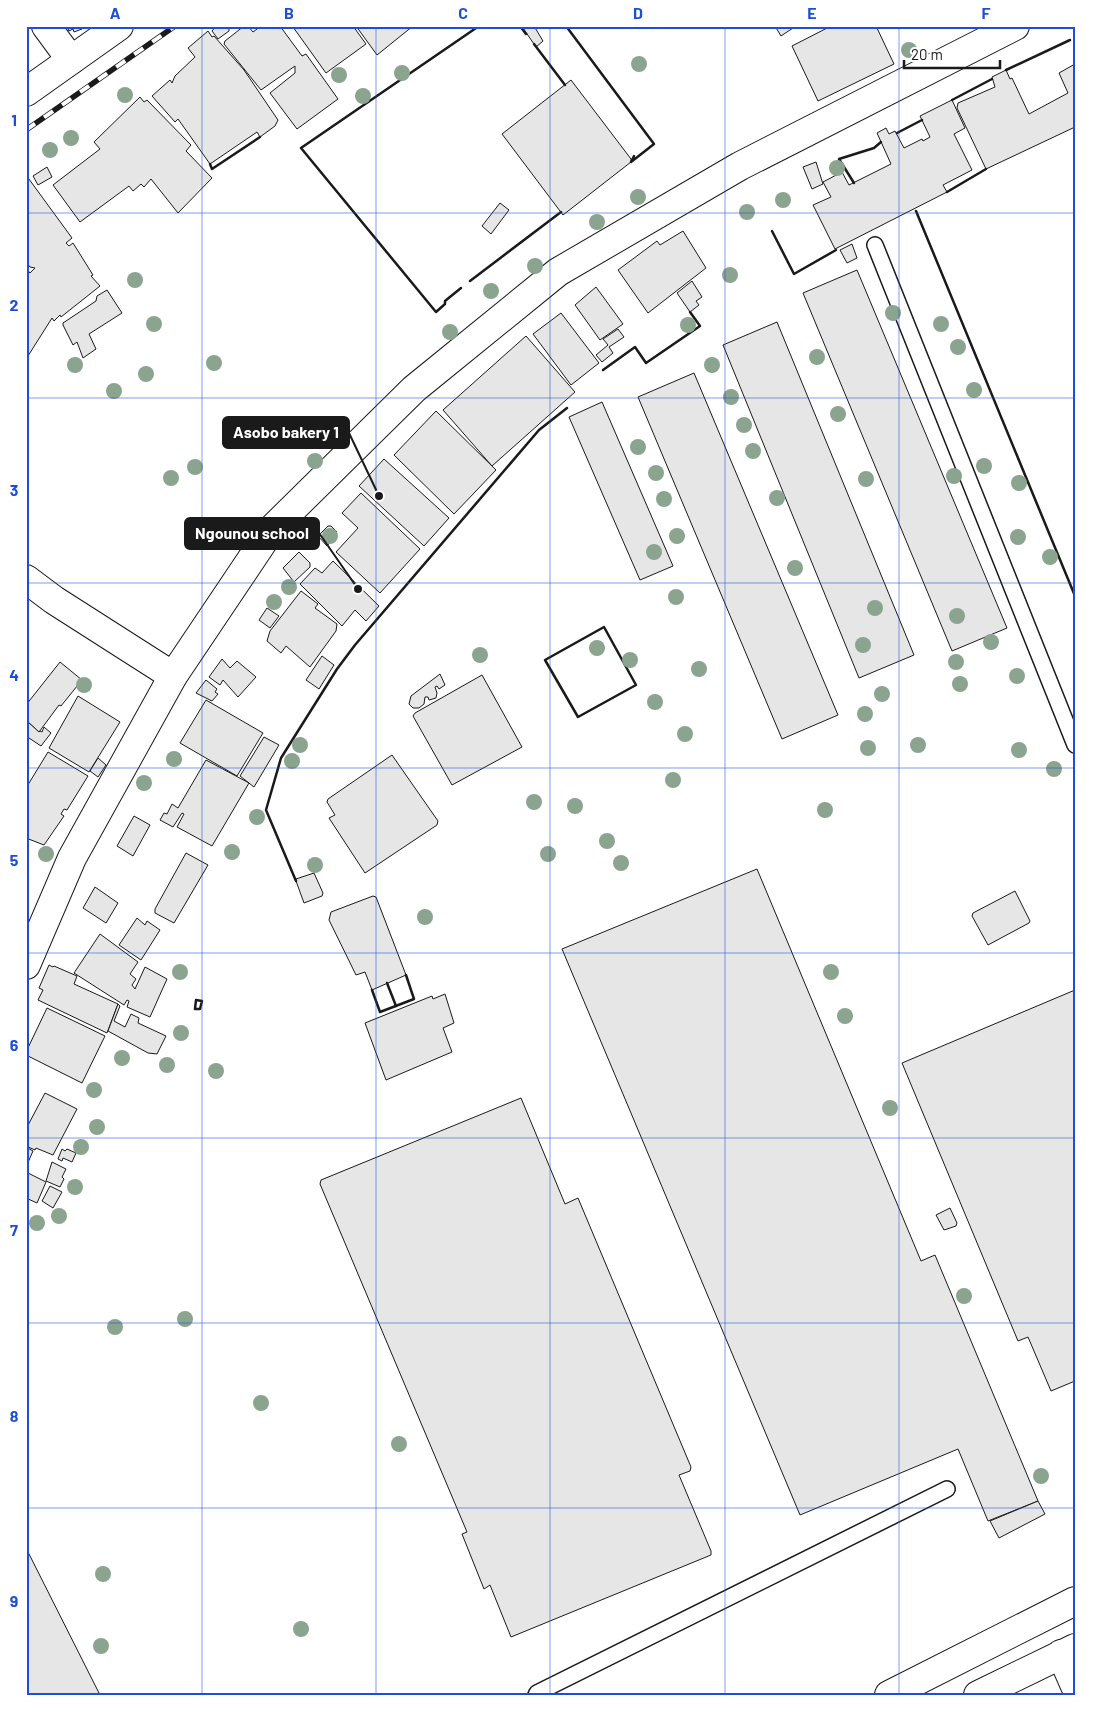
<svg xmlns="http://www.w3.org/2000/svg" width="1101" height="1721" viewBox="0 0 1101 1721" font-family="Barlow,sans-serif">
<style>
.building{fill:#e6e6e6;stroke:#1a1a1a}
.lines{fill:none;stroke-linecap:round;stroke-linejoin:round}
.service-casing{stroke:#1a1a1a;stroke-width:18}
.minor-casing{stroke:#1a1a1a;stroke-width:30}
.trunk-casing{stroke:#1a1a1a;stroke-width:30}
.service{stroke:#fff;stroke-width:15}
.minor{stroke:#fff;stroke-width:28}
.trunk{stroke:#fff;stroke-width:28}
.rail-casing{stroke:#1a1a1a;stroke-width:5.5}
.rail{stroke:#fff;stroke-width:4;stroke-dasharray:11;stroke-linecap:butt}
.wall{stroke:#1a1a1a;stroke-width:2.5}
.tree{fill:#8aa48f}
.grid{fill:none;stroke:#1d4ed8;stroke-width:1;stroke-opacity:0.55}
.leader{fill:none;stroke:#1a1a1a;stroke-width:2}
.callout-dot{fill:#1a1a1a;stroke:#fff;stroke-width:2}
.callout{fill:#1a1a1a;stroke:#1a1a1a;stroke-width:2}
.callout-label{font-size:16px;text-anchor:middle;font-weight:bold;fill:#fff}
.neatline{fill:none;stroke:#1d4ed8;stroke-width:2}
.grid-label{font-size:16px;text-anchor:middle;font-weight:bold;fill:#1d4ed8}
</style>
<rect width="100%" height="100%" fill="#fff"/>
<g class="building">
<path d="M67,26H81L82,29L74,32L73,29L69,31Z"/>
<path d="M216,26H228L229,29V31L218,39L212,31Z"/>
<path d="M244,26H248L253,32L261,26H280L302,56L306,54L338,99L297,129L270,93L295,73V66L261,90L224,44L225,41Z"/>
<path d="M353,26L366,44L326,73L293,27Z"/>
<path d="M356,26H413L377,55Z"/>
<path d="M525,26H534L543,41L536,47L523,28Z"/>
<path d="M775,26H796L781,36Z"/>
<path d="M831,26H876L894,64L818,101L792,46Z"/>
<path d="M208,31L212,37L214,36L244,70L278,120L275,126L260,137L257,132L210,164L178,119L175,122L152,96L170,80L172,83L175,76L195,57L188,48Z"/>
<path d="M1075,64V127L986,169L957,108L958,103L995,87L992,77L1006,70L1010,79L1012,78L1029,114L1068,93L1059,73Z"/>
<path d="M571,80L631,159V162L563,215L502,134Z"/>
<path d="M140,97L144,102L147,100L191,145L186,151L212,178L178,213L151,179L144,187L141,184L133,191L129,186L80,222L53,185L100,149L94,142Z"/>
<path d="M952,100L965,128L954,134L972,170L943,185L947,192L835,249L813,205L831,197L823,182L842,172L849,185L891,164L877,133L886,128L889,134L895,131L904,148L922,139L923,141L930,137L920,116Z"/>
<path d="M816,162L823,184L812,189L803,167Z"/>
<path d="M47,167L52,177L38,185L33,176Z"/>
<path d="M26,175L72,238L66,243L69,246L73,243L93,275L91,276L100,286L61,317L60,315L54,321L52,318L28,356H26V268L30,273L35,268L30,267L26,262Z"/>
<path d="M500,203L509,210L491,234L482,226Z"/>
<path d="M683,231L706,268L648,313L618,270L657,241L660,245Z"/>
<path d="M852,244L857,258L847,263L840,250Z"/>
<path d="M857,270L1007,628L952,651L803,293Z"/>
<path d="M692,281L702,297L696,301L699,305L690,312L677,293Z"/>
<path d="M596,287L623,324L600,340L575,305Z"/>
<path d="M107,290L122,313L89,334L96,349L83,358L77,342L73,345L63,325V323L96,301L97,296Z"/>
<path d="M561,313L599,363L571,385L533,334Z"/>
<path d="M777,322L914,655L859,678L723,345Z"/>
<path d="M618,329L624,337L609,347L613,353L602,362L596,355L608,345L603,339Z"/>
<path d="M526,336L575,392L492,466L443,410Z"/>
<path d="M694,373L838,715L782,739L638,397Z"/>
<path d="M602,402L673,566L640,580L569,417Z"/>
<path d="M436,411L496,470L454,514L394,455Z"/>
<path d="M384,459L449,518L424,546L359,486Z"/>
<path d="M361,493L420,549L380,593L336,552L358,528L342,513Z"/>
<path d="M328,526H331L337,532L330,538L332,540L327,546L318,536Z"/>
<path d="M299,552L310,563V567L294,582L283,568Z"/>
<path d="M333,561L379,606L366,621L355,610L342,626L300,584L315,568L322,573Z"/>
<path d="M301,591L318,604L315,608L337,624L336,631L310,667L286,646L281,653L267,641L270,631Z"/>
<path d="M267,608L279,616L270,628L259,620Z"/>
<path d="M322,656L334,665L319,689L306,680Z"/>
<path d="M222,659L230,668L237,661L256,677L238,697L223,680L220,685L209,677Z"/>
<path d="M60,662L82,680L61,706L59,705L39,732L28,722L26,724V705Z"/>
<path d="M440,674L445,685L439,689L437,686L435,687L437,693L436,698L429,700L428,697H425L424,704L419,708H413L409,704L411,696Z"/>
<path d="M482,675L522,747L452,785L413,716L415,713Z"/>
<path d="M206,680L217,689L215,692L218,694L212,701L196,693Z"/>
<path d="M78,696L120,722L89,772L49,748Z"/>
<path d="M206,700L263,733L237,776L180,743Z"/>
<path d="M28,722L39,732L40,731L42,732L44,727L51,733L41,746L26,736Z"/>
<path d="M264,737L279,745L254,787L240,776Z"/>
<path d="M48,752L88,776L67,810L64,809L61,814L64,816L44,845L26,838V788Z"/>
<path d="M392,755L438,821L437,825L365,873L329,818L335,815L327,802L328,799Z"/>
<path d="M98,758L106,765L98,777L90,771Z"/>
<path d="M206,760L249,783L212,846L177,827L184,814L182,813L173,827L160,820L164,813L167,814L172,804L178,808Z"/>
<path d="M134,816L150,825L133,856L117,846Z"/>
<path d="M186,853L208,865L174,923L155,913V909Z"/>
<path d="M757,869L921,1261L935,1255L1038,1501L988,1521L958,1449L800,1515L562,949Z"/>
<path d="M314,873L323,893L322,896L304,903L296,881V879Z"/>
<path d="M95,887L118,903L106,923L83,908Z"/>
<path d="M1015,891L1030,921L1029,923L988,945L972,916L973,913Z"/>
<path d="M373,896L376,897L406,975L372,990L365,972L356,975L329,920L331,912Z"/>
<path d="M137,918L145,925L147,921L160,930L141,960L119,945Z"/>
<path d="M100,934L138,962L130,974L136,979L132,985L135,989L145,967L167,979L150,1017L127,1007L129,1001L127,1000L124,1005L74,973Z"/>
<path d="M49,965L53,967L54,966L77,976L74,984L118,1004L107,1033L38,1000L43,990L39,988Z"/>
<path d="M1075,990V1381L1051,1391L1028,1337L1018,1341L902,1063Z"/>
<path d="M445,994L454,1023L443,1028L452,1052L386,1080L365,1023L432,996L433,999Z"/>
<path d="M118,1004L120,1006L114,1021L125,1027L131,1014L139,1018L138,1023L166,1036L157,1054L148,1053L108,1031Z"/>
<path d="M47,1008L105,1036L82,1083L26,1055V1052Z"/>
<path d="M45,1093L77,1109L53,1155L36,1148L35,1150L26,1146V1129Z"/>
<path d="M521,1098L565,1204L578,1198L691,1467L690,1471L679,1475L711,1551V1555L511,1637L490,1585L484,1589L462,1534L467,1532L320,1184L321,1180Z"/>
<path d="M26,1147L33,1151L26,1167Z"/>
<path d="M62,1149L65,1151L67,1149L76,1153L72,1162L63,1158L62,1161L58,1159Z"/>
<path d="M52,1162L66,1169L62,1177L64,1179L60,1187L46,1181Z"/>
<path d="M26,1172L46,1182L37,1203L26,1198Z"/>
<path d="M50,1186L62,1192L53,1208L42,1201Z"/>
<path d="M950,1208L957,1223L956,1226L944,1230L936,1215Z"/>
<path d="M1038,1501L1045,1514L999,1538L990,1521Z"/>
<path d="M26,1548L100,1695H26Z"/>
</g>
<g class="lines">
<g class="service-casing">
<g id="service">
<path d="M875,245L1075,745"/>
<path d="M536,1695L537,1693L947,1489"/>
</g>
</g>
<g class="minor-casing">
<g id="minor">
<path d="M46,26L71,60"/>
<path d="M26,92L119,26"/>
<path d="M26,579L54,600L173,676"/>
<path d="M26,965L72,858L173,676L271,530L414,389L558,272L740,166L1015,26"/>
<path d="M1061,1654L1075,1686"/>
</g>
</g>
<g class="trunk-casing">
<g id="trunk">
<path d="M889,1695L1075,1601"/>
<path d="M978,1695L1075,1648"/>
</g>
</g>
<use href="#service" class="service"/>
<use href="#minor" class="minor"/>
<use href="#trunk" class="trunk"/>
<g class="rail-casing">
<path id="rail" d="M26,130L175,26"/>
</g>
<use href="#rail" class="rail"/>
<g class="wall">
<path d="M520,26L526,34"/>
<path d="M566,26L654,144L631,162L634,156"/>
<path d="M534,44L565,85"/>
<path d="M1006,70L1070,40"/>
<path d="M952,100L992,79"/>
<path d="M897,133L922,120"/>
<path d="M210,164L212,169L260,137"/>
<path d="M854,183L839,159L874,148L881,142"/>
<path d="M947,192L986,169"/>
<path d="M916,211L1075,596"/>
<path d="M772,231L794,274L836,250"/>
<path d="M470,281L561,212"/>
<path d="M461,288L445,301V304L436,312L301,148L479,26"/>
<path d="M603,370L635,347L646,363L700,326L690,312"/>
<path d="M604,627L636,685L578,717L545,660Z"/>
<path d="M296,881L266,810L281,758L337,669L355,645L539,430L567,408"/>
<path d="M387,983L396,1006"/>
<path d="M372,990L380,1012L414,999L406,975"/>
<path d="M196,1000L202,1001L200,1009H195Z"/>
</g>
</g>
<g class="tree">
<circle cx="909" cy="50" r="8"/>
<circle cx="639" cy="64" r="8"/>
<circle cx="402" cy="73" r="8"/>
<circle cx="339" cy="75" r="8"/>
<circle cx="125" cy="95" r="8"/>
<circle cx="363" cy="96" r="8"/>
<circle cx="71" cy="138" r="8"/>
<circle cx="50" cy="150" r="8"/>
<circle cx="837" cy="168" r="8"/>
<circle cx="638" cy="197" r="8"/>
<circle cx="783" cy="200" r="8"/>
<circle cx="747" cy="212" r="8"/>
<circle cx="597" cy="222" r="8"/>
<circle cx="535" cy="266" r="8"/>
<circle cx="730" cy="275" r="8"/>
<circle cx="135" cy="280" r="8"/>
<circle cx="491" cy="291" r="8"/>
<circle cx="893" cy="313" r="8"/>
<circle cx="154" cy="324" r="8"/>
<circle cx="941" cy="324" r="8"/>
<circle cx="688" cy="325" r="8"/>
<circle cx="450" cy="332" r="8"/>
<circle cx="958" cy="347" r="8"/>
<circle cx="817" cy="357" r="8"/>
<circle cx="214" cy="363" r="8"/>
<circle cx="75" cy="365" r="8"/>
<circle cx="712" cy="365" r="8"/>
<circle cx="146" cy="374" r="8"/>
<circle cx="974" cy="390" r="8"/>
<circle cx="114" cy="391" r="8"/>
<circle cx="731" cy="397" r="8"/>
<circle cx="838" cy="414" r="8"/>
<circle cx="744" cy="425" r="8"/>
<circle cx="638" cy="447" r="8"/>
<circle cx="753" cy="451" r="8"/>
<circle cx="315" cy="461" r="8"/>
<circle cx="984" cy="466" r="8"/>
<circle cx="195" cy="467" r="8"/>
<circle cx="656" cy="473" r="8"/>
<circle cx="954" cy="476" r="8"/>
<circle cx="171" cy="478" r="8"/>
<circle cx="866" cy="479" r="8"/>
<circle cx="1019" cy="483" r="8"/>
<circle cx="777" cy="498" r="8"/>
<circle cx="664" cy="499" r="8"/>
<circle cx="330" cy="536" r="8"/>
<circle cx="677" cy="536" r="8"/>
<circle cx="1018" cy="537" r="8"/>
<circle cx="654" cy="552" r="8"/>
<circle cx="1050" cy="557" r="8"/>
<circle cx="795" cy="568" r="8"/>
<circle cx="289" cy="587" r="8"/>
<circle cx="676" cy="597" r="8"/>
<circle cx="274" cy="602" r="8"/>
<circle cx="875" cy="608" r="8"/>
<circle cx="957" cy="616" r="8"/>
<circle cx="991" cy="642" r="8"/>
<circle cx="863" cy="645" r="8"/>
<circle cx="597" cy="648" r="8"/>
<circle cx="480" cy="655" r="8"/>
<circle cx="630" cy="660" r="8"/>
<circle cx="956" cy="662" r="8"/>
<circle cx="699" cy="669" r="8"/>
<circle cx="1017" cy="676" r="8"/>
<circle cx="960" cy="684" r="8"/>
<circle cx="84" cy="685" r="8"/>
<circle cx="882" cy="694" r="8"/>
<circle cx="655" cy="702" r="8"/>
<circle cx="865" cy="714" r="8"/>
<circle cx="685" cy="734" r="8"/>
<circle cx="300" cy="745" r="8"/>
<circle cx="918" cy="745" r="8"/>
<circle cx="868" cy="748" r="8"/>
<circle cx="1019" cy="750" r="8"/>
<circle cx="174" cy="759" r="8"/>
<circle cx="292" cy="761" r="8"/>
<circle cx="1054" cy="769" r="8"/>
<circle cx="673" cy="780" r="8"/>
<circle cx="144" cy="783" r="8"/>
<circle cx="534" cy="802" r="8"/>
<circle cx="575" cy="806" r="8"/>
<circle cx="825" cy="810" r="8"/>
<circle cx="257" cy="817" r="8"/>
<circle cx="607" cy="841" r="8"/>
<circle cx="232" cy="852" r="8"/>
<circle cx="46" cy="854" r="8"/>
<circle cx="548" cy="854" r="8"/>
<circle cx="621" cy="863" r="8"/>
<circle cx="315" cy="865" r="8"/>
<circle cx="425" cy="917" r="8"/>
<circle cx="180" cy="972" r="8"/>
<circle cx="831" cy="972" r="8"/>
<circle cx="845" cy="1016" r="8"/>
<circle cx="181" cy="1033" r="8"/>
<circle cx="122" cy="1058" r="8"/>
<circle cx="167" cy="1065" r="8"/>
<circle cx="216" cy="1071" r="8"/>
<circle cx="94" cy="1090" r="8"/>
<circle cx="890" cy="1108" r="8"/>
<circle cx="97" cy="1127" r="8"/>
<circle cx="81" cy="1147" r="8"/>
<circle cx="75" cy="1187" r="8"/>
<circle cx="59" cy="1216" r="8"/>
<circle cx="37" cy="1223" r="8"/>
<circle cx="964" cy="1296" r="8"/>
<circle cx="185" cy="1319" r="8"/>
<circle cx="115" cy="1327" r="8"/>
<circle cx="261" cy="1403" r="8"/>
<circle cx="399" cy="1444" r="8"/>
<circle cx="1041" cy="1476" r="8"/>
<circle cx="103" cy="1574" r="8"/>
<circle cx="301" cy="1629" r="8"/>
<circle cx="101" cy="1646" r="8"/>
</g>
<path class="grid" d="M202,26V1695M376,26V1695M550,26V1695M725,26V1695M899,26V1695M26,213H1075M26,398H1075M26,583H1075M26,768H1075M26,953H1075M26,1138H1075M26,1323H1075M26,1508H1075"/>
<path class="leader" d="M379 496L349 433M358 589L319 533"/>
<g class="callout-dot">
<circle cx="379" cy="496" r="5"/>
<circle cx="358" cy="589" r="5"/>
</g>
<g class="callout">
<rect x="223" y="417" width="126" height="31" rx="5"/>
<rect x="185" y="518" width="134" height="31" rx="5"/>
</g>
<g class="callout-label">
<text x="286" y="438">Asobo bakery 1</text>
<text x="252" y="539">Ngounou school</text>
</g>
<rect width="1101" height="1721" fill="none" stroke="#ffffff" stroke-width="55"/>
<path d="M904 60v8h96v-8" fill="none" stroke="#1a1a1a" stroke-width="2.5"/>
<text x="911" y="60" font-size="15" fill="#1a1a1a" stroke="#ffffff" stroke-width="4" paint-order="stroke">20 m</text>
<rect x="28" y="28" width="1046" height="1666" class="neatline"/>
<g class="grid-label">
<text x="115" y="19">A</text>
<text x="289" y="19">B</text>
<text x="463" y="19">C</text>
<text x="638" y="19">D</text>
<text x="812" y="19">E</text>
<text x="986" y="19">F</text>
<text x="14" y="126">1</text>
<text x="14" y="311">2</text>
<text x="14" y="496">3</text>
<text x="14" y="681">4</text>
<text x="14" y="866">5</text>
<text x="14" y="1051">6</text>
<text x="14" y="1236">7</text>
<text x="14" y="1422">8</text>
<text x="14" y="1607">9</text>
</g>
</svg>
